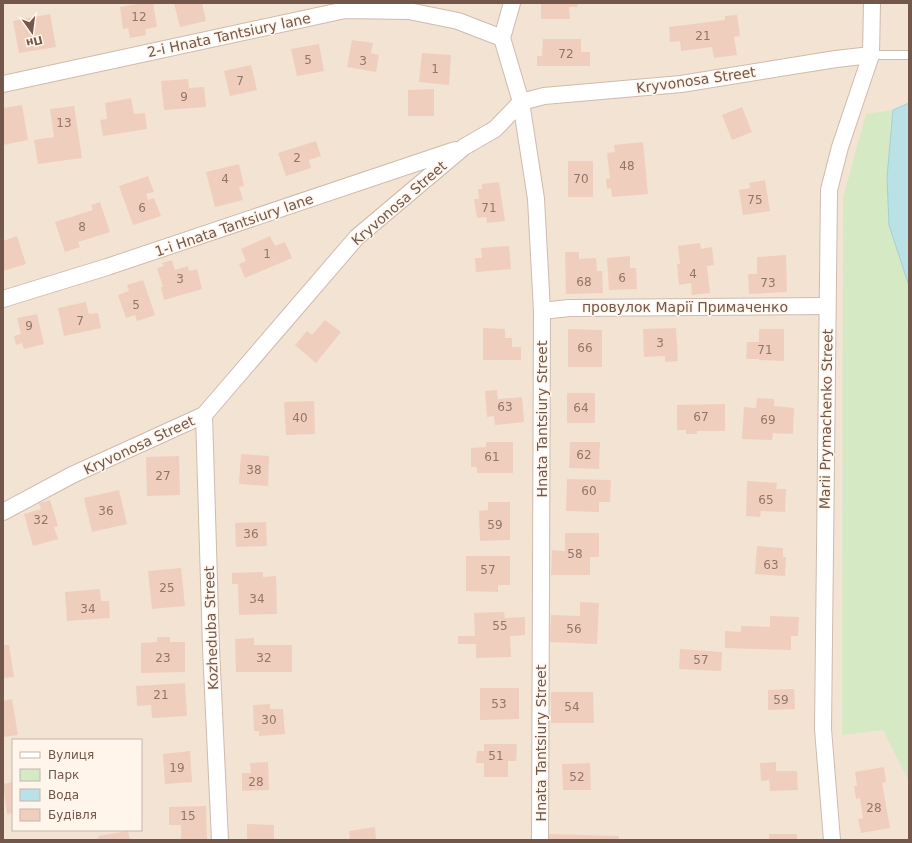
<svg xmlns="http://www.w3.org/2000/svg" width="912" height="843" viewBox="0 0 912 843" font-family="'DejaVu Sans',sans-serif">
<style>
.residential{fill:#f3e3d3;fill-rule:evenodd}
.green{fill:#d5e9c4}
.water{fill:#bae1e5;stroke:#a0d1d6}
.building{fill:#f0cebd}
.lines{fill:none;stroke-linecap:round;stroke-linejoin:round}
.service-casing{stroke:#cfbbae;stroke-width:10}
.minor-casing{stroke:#cfbbae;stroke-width:18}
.service{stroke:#fff;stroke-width:8}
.minor{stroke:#fff;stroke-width:16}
.labels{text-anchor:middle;stroke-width:3;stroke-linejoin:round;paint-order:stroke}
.number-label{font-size:12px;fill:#937568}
.street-label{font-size:14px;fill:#74574b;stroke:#fff5eb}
</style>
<rect width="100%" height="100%" fill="#fcf1e5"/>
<path class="residential" d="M3,3H909V840H3ZM13,740H141V830H13Z"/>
<path class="green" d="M893,110L887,177L889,225L909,286V317L907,324L909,332V781L883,730L842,735L843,198L866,114Z"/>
<path class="water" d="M909,103V286L889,225L887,177L893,110Z"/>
<g class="building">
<path d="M142,3H153L157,27L145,29L146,35L130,38L128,28L123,29L120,7Z"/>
<path d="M174,3H202L206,21L180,27Z"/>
<path d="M541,3H578L577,7H569L570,19H541Z"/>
<path d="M50,14L56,47L19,53L13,21Z"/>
<path d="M737,15L740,36L734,37L737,55L714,58L712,47L681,51L680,41L670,42L669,27L725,20V16Z"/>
<path d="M543,39H581V52H590V66H537V56H542Z"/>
<path d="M352,40L373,43L371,53L379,55L376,72L347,67Z"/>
<path d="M319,44L324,71L297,76L291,49Z"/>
<path d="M422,53L451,55L449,85L419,82Z"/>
<path d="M251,65L257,90L230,96L224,71Z"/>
<path d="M188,79L189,88L204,87L206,107L164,110L161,81Z"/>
<path d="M434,89V116H408V90Z"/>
<path d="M131,98L134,114L145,113L147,129L103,136L100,120L107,119L105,103Z"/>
<path d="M22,105L28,140L3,145V108Z"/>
<path d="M74,106L82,158L38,164L34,140L54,137L50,109Z"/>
<path d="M742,107L752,132L732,140L722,115Z"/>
<path d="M316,141L321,156L309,160L311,168L286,176L278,153Z"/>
<path d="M643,142L648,194L612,197L611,188L607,189L606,179L610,178L607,153L615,152L614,145Z"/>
<rect x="568" y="161" width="25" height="36"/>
<path d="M239,164L244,186L239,187L243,200L215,207L206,172Z"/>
<path d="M148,176L154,192L146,194L148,200L154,198L161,216L133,225L119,186Z"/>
<path d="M765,180L770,211L743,215L739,190L750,188L749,183Z"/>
<path d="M499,182L505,221L487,223L486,217L477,218L474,199H479L478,189H482V184Z"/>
<path d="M100,202L110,232L78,242L80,247L65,252L55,222L93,210L91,205Z"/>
<path d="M17,236L26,264L3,271V241Z"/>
<path d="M270,236L275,246L285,242L292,258L245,278L239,264L246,261L241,249Z"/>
<path d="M700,243L701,249L712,247L714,265L707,266L710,293L692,295L691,283L679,285L677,264H680L678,246Z"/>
<path d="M509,246L511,269L476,272L475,258H482L481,248Z"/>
<path d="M565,252H579V259L596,258L597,271H602L603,293L566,294Z"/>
<path d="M786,255L787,292L749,294L748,274H757V257Z"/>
<path d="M630,256V268H636L637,289L609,290L607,258Z"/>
<path d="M172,260L175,270L188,266L189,271L197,269L202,289L164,300L161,287H163L157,268L164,266L162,263Z"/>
<path d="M143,280L155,315L137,321L135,315L126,318L118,295L129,291L127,285Z"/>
<path d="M86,302L89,314L98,313L101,328L64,336L58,308Z"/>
<path d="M37,314L44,344L24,349L22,343L16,345L14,336L21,334L17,318Z"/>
<path d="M325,320L341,332L316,363L295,345L307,331L312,335Z"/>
<path d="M483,328L505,329V338H512V347H521V360H483Z"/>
<path d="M676,328L678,361L665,362V356L644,357L643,329Z"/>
<path d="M568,329L602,330V367H568Z"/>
<path d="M759,329H784V361L759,360V359H746L747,342H759Z"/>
<path d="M497,390L498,399L522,397L524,422L495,425L494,416L487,417L485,391Z"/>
<rect x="567" y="393" width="28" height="30"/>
<path d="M757,398L774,399V406L794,408L793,434L773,433L772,440L742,439L744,407L756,408Z"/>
<path d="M314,401L315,434L286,435L284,402Z"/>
<path d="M725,404V431H697V434H686V430H677V405Z"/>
<path d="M486,442H513V473H477V467H471V448L486,447Z"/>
<path d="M570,442H600L599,469L569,468Z"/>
<path d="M241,454L269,456L268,486L239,484Z"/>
<path d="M179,456L180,495L147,496L146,457Z"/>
<path d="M567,479L611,480L610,502H599V512L566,511Z"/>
<path d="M747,481L777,483L776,489H786L785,512L761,511L760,517L746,516Z"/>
<path d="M119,490L127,524L92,532L84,498Z"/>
<path d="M50,500L58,526L54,527L58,539L33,546L24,514L41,509L39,503Z"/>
<path d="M488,502H510V540L480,541L479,511L488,510Z"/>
<path d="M266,522L267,546L236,547L235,523Z"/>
<path d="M565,533H599V557H590V575H551L552,550L565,551Z"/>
<path d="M757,546L783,548V557H786L785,576L755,574Z"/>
<path d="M466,556H510V585H498V592L466,591Z"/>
<path d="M181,568L185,606L152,609L148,571Z"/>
<path d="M263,572V577L276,576L277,614L239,615L238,584H232V573Z"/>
<path d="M100,589L101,601H109L110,618L67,621L65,592Z"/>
<path d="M580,602L599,603L597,644L550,642L551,615L580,616Z"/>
<path d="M504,612L505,618L525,617V635L510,636L511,657L476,658V644H458V636H475L474,613Z"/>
<path d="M770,616L799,617L798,636H791V650L725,648V631L741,632V626L770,627Z"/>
<path d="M157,637H170V642H185V672L141,673V643L157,642Z"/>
<path d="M254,638V645H292V672H236L235,639Z"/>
<path d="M3,645H9L14,677L3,678Z"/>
<path d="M680,649L722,652L721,671L679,669Z"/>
<path d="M185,683L187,716L152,718L151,705L137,706L136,686Z"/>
<path d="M480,688H519V719L480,720Z"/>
<path d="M794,689L795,709L768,710V690Z"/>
<path d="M551,692H593L594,723H551Z"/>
<path d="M12,699L18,735L3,737V701Z"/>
<path d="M270,704V709H283L285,734L259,736V731H254L253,705Z"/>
<path d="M484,744H517L516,761H508V777H484V763H476L477,751H484Z"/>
<path d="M190,751L192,782L165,784L163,754Z"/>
<path d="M268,762L269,790L242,791V773H251L250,763Z"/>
<path d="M776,762V771H797L798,790L770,791L769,780L761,781L760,763Z"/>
<path d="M590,763L591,790H563L562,764Z"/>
<path d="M884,767L886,782L882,783L890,828L861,833L858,819L863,818L860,798L856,799L854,786H857L855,772Z"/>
<path d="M13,782V813L7,814L3,784Z"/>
<path d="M206,806L207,839L181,840V825H169V807Z"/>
<path d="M247,824L274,825V840H247Z"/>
<path d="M375,827L376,840H350L349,831Z"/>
<path d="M128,831L130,840H99L98,836Z"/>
<path d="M549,834L619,836V840H549Z"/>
<rect x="769" y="834" width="28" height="6"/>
</g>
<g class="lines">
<g class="service-casing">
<path id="service" d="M871,55H909"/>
</g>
<g class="minor-casing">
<g id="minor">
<path d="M512,3L502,38L521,102L536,199L542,311L540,840"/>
<path d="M3,84L345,10L409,11L458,21L502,38"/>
<path d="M3,299L107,267L455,150"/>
<path d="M542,311L569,308L827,306"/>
<path d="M204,415L211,648L220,840"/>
<path d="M3,512L72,475L204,415L357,237L464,147L495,129L521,102L544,96L681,84L836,59L871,55"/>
<path d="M832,840L823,729L829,190L840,147L871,55L872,3"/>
</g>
</g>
<use href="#service" class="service"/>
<use href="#minor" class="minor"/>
</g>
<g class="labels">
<g class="number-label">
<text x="139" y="21">12</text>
<text x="703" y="40">21</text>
<text x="566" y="58">72</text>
<text x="308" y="64">5</text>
<text x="363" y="65">3</text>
<text x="435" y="73">1</text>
<text x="240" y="85">7</text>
<text x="184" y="101">9</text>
<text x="64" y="127">13</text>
<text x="297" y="162">2</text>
<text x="627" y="170">48</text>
<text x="225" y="183">4</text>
<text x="581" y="183">70</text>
<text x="755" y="204">75</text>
<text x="142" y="212">6</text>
<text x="489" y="212">71</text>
<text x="82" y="231">8</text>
<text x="267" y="258">1</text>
<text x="693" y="278">4</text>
<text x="622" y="282">6</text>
<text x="180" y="283">3</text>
<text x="584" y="286">68</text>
<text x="768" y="287">73</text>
<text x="136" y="309">5</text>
<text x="80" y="325">7</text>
<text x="29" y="330">9</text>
<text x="660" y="347">3</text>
<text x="585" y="352">66</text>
<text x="765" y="354">71</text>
<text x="505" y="411">63</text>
<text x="581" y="412">64</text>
<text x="701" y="421">67</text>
<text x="300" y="422">40</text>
<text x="768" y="424">69</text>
<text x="584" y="459">62</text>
<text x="492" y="461">61</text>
<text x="254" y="474">38</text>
<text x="163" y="480">27</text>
<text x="589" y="495">60</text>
<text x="766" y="504">65</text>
<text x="106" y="515">36</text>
<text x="41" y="524">32</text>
<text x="495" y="529">59</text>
<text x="251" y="538">36</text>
<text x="575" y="558">58</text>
<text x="771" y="569">63</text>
<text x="488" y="574">57</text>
<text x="167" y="592">25</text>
<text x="257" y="603">34</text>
<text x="88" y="613">34</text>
<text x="500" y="630">55</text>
<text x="574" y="633">56</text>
<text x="163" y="662">23</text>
<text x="264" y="662">32</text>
<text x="701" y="664">57</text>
<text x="161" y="699">21</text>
<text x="781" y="704">59</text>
<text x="499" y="708">53</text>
<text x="572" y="711">54</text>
<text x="269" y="724">30</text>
<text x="496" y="760">51</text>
<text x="177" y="772">19</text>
<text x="577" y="781">52</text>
<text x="256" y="786">28</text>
<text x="874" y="812">28</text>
<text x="188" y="820">15</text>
</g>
<g class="street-label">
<text transform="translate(229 35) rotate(-12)" y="5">2-i Hnata Tantsiury lane</text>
<text transform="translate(696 80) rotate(-8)" y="5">Kryvonosa Street</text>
<text transform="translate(399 203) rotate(-41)" y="5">Kryvonosa Street</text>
<text transform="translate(234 225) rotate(-19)" y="5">1-i Hnata Tantsiury lane</text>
<text x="685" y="312">провулок Марії Примаченко</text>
<text transform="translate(542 419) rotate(-90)" y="5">Hnata Tantsiury Street</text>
<text transform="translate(826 419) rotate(-89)" y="5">Marii Prymachenko Street</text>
<text transform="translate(139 445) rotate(-25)" y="5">Kryvonosa Street</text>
<text transform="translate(211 628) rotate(-92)" y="5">Kozheduba Street</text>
<text transform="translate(541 743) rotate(-90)" y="5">Hnata Tantsiury Street</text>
</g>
</g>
<rect width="912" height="843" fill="none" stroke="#74574b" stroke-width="8"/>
<rect x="12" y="739" width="130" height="92" fill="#fff5eb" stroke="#c7b6ab"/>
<rect x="20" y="752" width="20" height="6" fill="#ffffff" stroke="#c7b6ab"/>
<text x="48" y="759" font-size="12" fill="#74574b">Вулиця</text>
<rect x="20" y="769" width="20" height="12" fill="#d5e9c4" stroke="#c7b6ab"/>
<text x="48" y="779" font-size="12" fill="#74574b">Парк</text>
<rect x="20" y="789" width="20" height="12" fill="#bae1e5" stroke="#c7b6ab"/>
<text x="48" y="799" font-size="12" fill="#74574b">Вода</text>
<rect x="20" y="809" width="20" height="12" fill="#f0cebd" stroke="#c7b6ab"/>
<text x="48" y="819" font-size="12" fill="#74574b">Будівля</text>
<g transform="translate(32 32) rotate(166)" stroke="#fff5eb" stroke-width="3" paint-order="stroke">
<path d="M0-3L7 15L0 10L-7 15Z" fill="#74574b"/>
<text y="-6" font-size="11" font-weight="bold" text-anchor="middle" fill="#74574b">Пн</text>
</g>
</svg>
